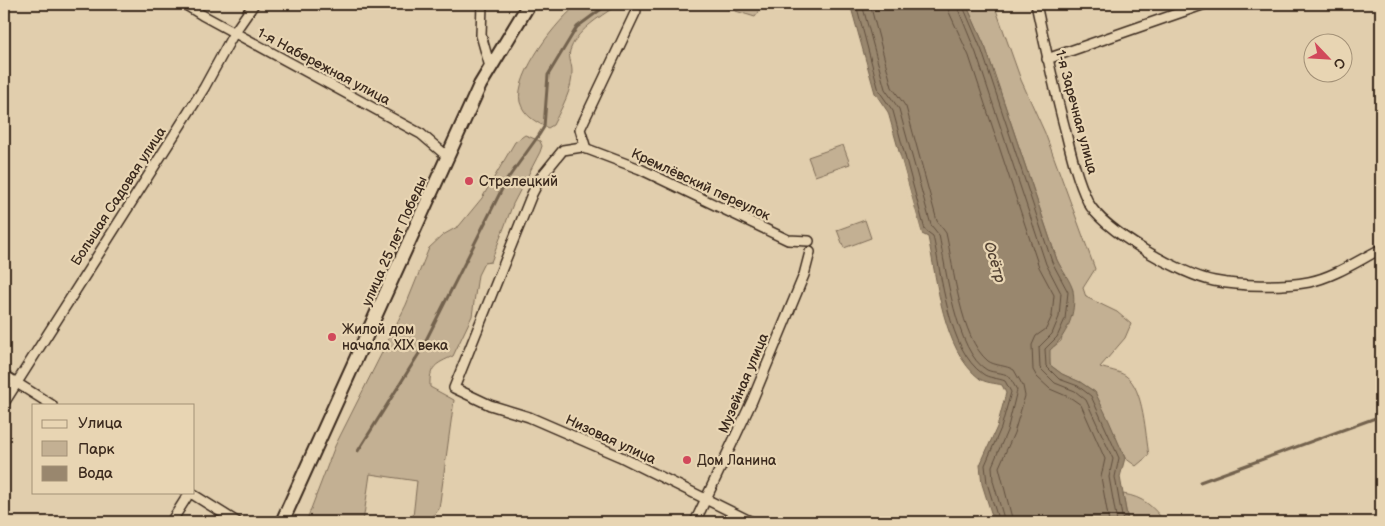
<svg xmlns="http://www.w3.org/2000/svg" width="1385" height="526" viewBox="0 0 1385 526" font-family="'Balsamiq Sans',sans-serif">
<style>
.green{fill:#c3b093;stroke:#7f6d58}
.water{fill:#99876e;stroke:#73624e}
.pier{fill:#e1cead}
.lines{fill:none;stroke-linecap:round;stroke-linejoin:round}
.shore{stroke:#614f3e;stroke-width:1}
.stream{stroke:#73624e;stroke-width:3}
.street-casing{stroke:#3b2a1e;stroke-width:12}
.secondary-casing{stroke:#3b2a1e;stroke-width:16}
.street{stroke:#e8d5b3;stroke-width:9}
.secondary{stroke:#e8d5b3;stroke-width:12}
.poi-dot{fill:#d1495b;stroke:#e8d5b3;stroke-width:2}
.labels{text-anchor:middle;stroke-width:4.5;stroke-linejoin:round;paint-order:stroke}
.street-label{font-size:14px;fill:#3b2a1e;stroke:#e8d5b3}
.poi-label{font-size:14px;fill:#3b2a1e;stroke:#e8d5b3;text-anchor:start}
.water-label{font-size:15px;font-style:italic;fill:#524132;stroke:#e8d5b3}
</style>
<rect width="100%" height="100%" fill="#e1cead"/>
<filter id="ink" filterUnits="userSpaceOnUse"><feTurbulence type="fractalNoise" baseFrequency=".02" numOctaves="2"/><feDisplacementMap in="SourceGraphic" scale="10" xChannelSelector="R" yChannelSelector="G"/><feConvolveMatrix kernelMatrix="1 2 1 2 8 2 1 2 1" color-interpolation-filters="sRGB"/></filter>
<g filter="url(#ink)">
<g class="green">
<path d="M579,4H619C603,15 579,28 571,48C567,56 572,63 572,71C573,89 561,109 553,125L548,128C536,122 524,116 520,102C514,75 558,18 579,4Z"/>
<path d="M713,4H759L761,9L755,17Z"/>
<path d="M966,4H994L1021,80L1045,133L1095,269L1083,288L1086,297L1117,312L1131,324L1125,338L1100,367C1108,370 1119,371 1126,376C1144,389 1145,434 1149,455L1136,466L1125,458L1095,392L1080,382L1062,374L1050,365L1049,350L1061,341L1073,290L1057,260L986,49Z"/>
<path d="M525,135L540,141L542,146L540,152L513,204L491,262L484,263L478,275L472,316L453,356C436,364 429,366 430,387L454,400L439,509L428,522L413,517L417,481L370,474L363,522H306L335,446L406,305L429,248L443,235L459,226L482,198L515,142Z"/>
<path d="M843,145L850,164L815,176L808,157Z"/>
<path d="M865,220L871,238L844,248L837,230Z"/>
<path d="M1123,494C1144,497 1153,507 1165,522H1128Z"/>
</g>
<path class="water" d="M850,4H966L986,49L1057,260C1061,269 1071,281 1073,291C1077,313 1066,337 1050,350V365L1062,374L1080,382L1095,392L1109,421L1125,458L1120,477L1128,522H994L982,484L980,465L997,427L1006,393L1002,385C995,383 986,383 980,379C943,351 937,280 928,237L922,234L888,112L875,93Z"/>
<path class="pier" d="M900,156L922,234L919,235L897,157Z"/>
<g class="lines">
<g class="shore">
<path d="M856,4L879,91L893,111L925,230L933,236C942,276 948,350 983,374C988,378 998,378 1005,381L1011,392L1001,428L985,465L987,483L999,522"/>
<path d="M862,4L885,89L899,109L931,225L939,235C946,268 956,353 987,370C994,373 1002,372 1009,376L1017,390L1007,431L992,466L993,481L1005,522"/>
<path d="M870,4L892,87L906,107L937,221L946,233C954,268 960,338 988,361C995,366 1006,365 1014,370L1023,386L1025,396L1014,433L999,467L1013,522"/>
<path d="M948,4L949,12L969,56L1039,267L1054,295L1052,316L1046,329L1036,336L1032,345L1033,370L1037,377L1050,389L1071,398L1081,405L1105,459L1101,477L1109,522"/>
<path d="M956,4L976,53L1046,264L1061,293L1059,317L1052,334L1039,347L1040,368L1055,383L1075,391L1086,400L1113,459L1109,477L1117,522"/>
<path d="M962,4L982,51L1052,262L1068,292L1065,319L1057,337L1045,349L1046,366L1059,379L1078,386L1091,396L1119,458L1115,477L1123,522"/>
</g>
<g class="stream">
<path d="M358,451L420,352L506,181L539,135L544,127L548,75L577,27L608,4"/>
<path d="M1200,482L1381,416"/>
</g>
<g class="street-casing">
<g id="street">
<path d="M184,4L202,15L421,134L448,157"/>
<path d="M482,4L481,35L490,67"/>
<path d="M1036,4C1045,46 1054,88 1065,129C1071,154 1077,179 1088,202C1103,231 1182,275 1214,281C1241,286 1282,287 1309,282C1334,277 1359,260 1381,249"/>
<path d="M1047,59L1205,4"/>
<path d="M586,149L580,129L636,11"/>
<path d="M4,375L52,405"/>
<path d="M4,403L204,88L234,33L254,4"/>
<path d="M189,492L237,522"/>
<path d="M171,522L190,492"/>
<path d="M695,522L752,401L804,275L810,252"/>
<path d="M752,522L619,456L529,417L490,405L454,388L532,194L541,177L563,150L582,147L640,169L788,240L809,241"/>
</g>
</g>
<g class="secondary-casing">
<path id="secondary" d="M282,522L480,85L529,4"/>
</g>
<use href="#street" class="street"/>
<use href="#secondary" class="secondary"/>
</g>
</g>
<g class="poi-dot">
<circle cx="469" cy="181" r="5"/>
<circle cx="332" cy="337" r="5"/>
<circle cx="687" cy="460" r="5"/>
</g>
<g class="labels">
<g class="street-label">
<text transform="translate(324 66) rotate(28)" y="5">1-я Набережная улица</text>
<text transform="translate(1077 112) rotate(75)" y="5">1-я Заречная улица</text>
<text transform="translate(701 184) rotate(25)" y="5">Кремлёвский переулок</text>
<text transform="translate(118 196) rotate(-57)" y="5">Большая Садовая улица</text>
<text transform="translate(394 241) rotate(-66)" y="5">улица 25 лет Победы</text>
<text transform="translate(743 383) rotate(-67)" y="5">Музейная улица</text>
<text transform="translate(611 439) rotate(25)" y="5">Низовая улица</text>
</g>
<g class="poi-label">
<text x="479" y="186">Стрелецкий</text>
<text x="342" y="334">Жилой дом<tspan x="342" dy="16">начала XIX века</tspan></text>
<text x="697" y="465">Дом Ланина</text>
</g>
<g class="water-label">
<text transform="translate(995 262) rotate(73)" y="5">Осётр</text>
</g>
</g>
<rect width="1385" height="526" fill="none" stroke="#e8d5b3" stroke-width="20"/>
<rect x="10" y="10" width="1365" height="506" fill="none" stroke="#3b2a1e" stroke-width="2" filter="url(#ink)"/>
<rect x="32" y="404" width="162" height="90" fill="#e8d5b3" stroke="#a39177"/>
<rect x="42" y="420" width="25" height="8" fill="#e8d5b3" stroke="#a39177"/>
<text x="78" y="428" font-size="15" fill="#3b2a1e">Улица</text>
<rect x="42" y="441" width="25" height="15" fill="#c3b093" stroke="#a39177"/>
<text x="78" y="454" font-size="15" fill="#3b2a1e">Парк</text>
<rect x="42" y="466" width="25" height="15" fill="#99876e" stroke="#a39177"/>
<text x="78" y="478" font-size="15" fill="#3b2a1e">Вода</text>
<g transform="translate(1328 58) rotate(115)"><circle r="24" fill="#e8d5b3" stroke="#a39177"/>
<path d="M0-4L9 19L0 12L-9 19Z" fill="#d1495b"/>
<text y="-8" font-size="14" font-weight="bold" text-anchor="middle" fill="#3b2a1e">С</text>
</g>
</svg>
